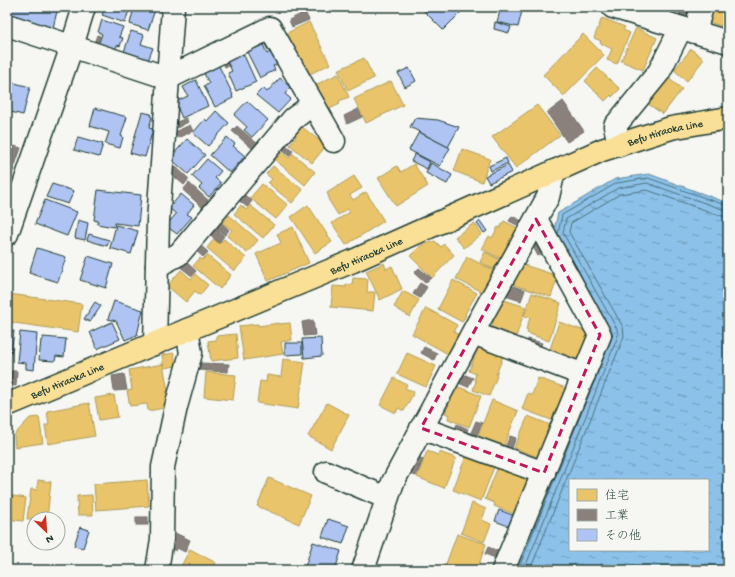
<svg xmlns="http://www.w3.org/2000/svg" width="735" height="577" viewBox="0 0 735 577" font-family="'Gochi Hand','Klee One',sans-serif">
<style>
.water{fill:url(#water-ripples);stroke:#608ca1;fill-rule:evenodd}
.homes{fill:#e9c46a;stroke:#ac9c5a}
.industry{fill:#8a817c;stroke:#6a6d66}
.lines{fill:none;stroke-linecap:round;stroke-linejoin:round}
.shore{stroke:#4b727c;stroke-width:1}
.building{fill:#afc4f3;stroke:#1f3d34}
.minor-casing{stroke:#1f3d34;stroke-width:25}
.major-casing{stroke:#1f3d34;stroke-width:25}
.minor{stroke:#f6f6f2;stroke-width:22}
.major{stroke:#fadf96;stroke-width:22}
.marked{fill:none;stroke:#c2185b;stroke-width:3;stroke-dasharray:8 5;stroke-linejoin:round}
.labels{text-anchor:middle;stroke-width:4;stroke-linejoin:round;paint-order:stroke}
.street-label{font-size:11px;fill:#1f3d34;stroke:#f6f6f2}
</style>
<defs>
<pattern id="water-ripples" width="26" height="14" patternUnits="userSpaceOnUse"><rect width="26" height="14" fill="#8cc1e9"/><path d="M2 4q2-2 4 0t4 0M15 11q2-2 4 0t4 0" fill="none" stroke="#729ebe"/></pattern>
</defs>
<rect width="100%" height="100%" fill="#f6f6f2"/>
<filter id="ink" filterUnits="userSpaceOnUse"><feTurbulence type="fractalNoise" baseFrequency=".025" numOctaves="2"/><feDisplacementMap in="SourceGraphic" scale="8" xChannelSelector="R" yChannelSelector="G"/><feConvolveMatrix kernelMatrix="1 2 1 2 8 2 1 2 1" color-interpolation-filters="sRGB"/></filter>
<g filter="url(#ink)">
<path class="water" d="M649,174L728,203V570H514L609,334L553,234L558,213L615,179ZM570,480H708V550H570Z"/>
<g class="homes">
<path d="M663,7H689L687,12L679,9L678,11Z"/>
<path d="M711,7H728V28L706,21Z"/>
<path d="M602,18L625,27L623,30L630,33L617,64L607,60L612,49L600,43L601,41L594,38Z"/>
<path d="M309,22L330,64L306,76L285,34Z"/>
<path d="M636,28L657,38L643,70L621,61Z"/>
<path d="M583,34L604,55L564,96L543,75Z"/>
<path d="M691,49L704,59L687,81L674,70Z"/>
<path d="M364,58L374,78L348,91L338,70Z"/>
<path d="M597,68L620,89L612,97L611,95L605,101L585,81Z"/>
<path d="M338,74L349,97L339,101L340,104L321,113L309,88Z"/>
<path d="M667,77L682,89L663,114L648,104L650,101H649Z"/>
<path d="M391,81L403,105L366,123L354,99Z"/>
<path d="M537,105L560,135L516,168L492,137Z"/>
<path d="M301,126L326,146L312,163L290,145L296,137L293,135Z"/>
<path d="M462,149L490,159L482,182L454,171Z"/>
<path d="M282,152L289,158L292,153L315,172L305,185L275,160Z"/>
<path d="M414,164L428,186L396,206L378,178L397,166L401,172Z"/>
<path d="M273,166L303,190L292,203L268,183L272,179L266,174Z"/>
<path d="M354,176L362,188L350,195L353,200L366,192L384,221L346,245L332,223L350,212L348,209L338,215L328,199L329,197L327,193Z"/>
<path d="M262,184L288,205L276,219L250,198Z"/>
<path d="M241,205L246,210L250,205L274,225L263,238L234,214Z"/>
<path d="M308,205L332,242L315,253L291,217Z"/>
<path d="M229,215L258,240L247,253L227,236L232,230L222,223Z"/>
<path d="M504,221L518,228L501,259L482,249L489,236L492,238L498,227L500,228Z"/>
<path d="M474,223L482,234L464,248L455,237Z"/>
<path d="M293,227L309,263L268,281L256,254L281,243L277,234Z"/>
<path d="M214,239L219,244L224,239L246,258L234,271L207,248Z"/>
<path d="M435,241L441,247L444,244L454,255L432,278L410,256L420,246Z"/>
<path d="M485,252L502,261L497,271L480,262Z"/>
<path d="M207,255L231,275L220,289L193,266L200,258L202,260Z"/>
<path d="M467,257L495,271L484,293L456,279Z"/>
<path d="M384,263L386,269L392,266L402,289L380,300L366,271Z"/>
<path d="M518,263L558,276L551,297L511,284Z"/>
<path d="M181,270L191,279L195,274L208,285L200,295L195,291L186,302L167,286Z"/>
<path d="M353,278L368,279L367,292H375L373,311L331,307L333,286L346,287V284L352,285Z"/>
<path d="M453,280L477,293L465,314L466,315L462,322L438,309Z"/>
<path d="M403,291L419,300L410,317L394,307Z"/>
<path d="M532,293L561,303L549,341L527,333L528,330L526,329L530,318L524,316Z"/>
<path d="M9,294L82,304L78,332L7,322V306Z"/>
<path d="M501,299L526,307L516,337L491,329Z"/>
<path d="M426,308L457,325L454,332L459,335L448,354L412,334Z"/>
<path d="M559,322L588,332L578,362L549,352Z"/>
<path d="M279,323V324L290,323L292,340L281,342L283,354L244,360L239,326L258,324V326Z"/>
<path d="M236,334L238,358L211,361L208,341L216,340V336Z"/>
<path d="M479,345L504,354L496,375L497,376L489,396L473,390L476,381L474,380L476,374L469,371Z"/>
<path d="M174,353L176,366L164,368L162,355Z"/>
<path d="M407,353L436,366L426,387L397,374Z"/>
<path d="M283,359L305,362L298,409L257,403L260,381L266,382L267,375L281,377Z"/>
<path d="M163,364L168,391L166,392L169,407L148,411L147,404L130,406L127,391L132,390L129,370Z"/>
<path d="M206,372L236,375L233,400L204,397Z"/>
<path d="M394,378L407,385L405,388L414,392L404,411L398,408L396,413L380,405Z"/>
<path d="M538,378L566,388L554,421L522,409L528,393L532,395Z"/>
<path d="M454,385L481,396L469,427L448,419L449,415L445,413L449,404L447,403Z"/>
<path d="M114,395L118,417L99,420L95,398Z"/>
<path d="M492,400L518,411L503,448L477,438Z"/>
<path d="M89,403L95,436L48,444L45,425H49L47,411Z"/>
<path d="M327,403L349,415L331,449L308,436Z"/>
<path d="M528,416L553,426L540,458L514,448Z"/>
<path d="M39,417L43,443L15,447L14,435L30,418Z"/>
<path d="M427,451L438,455L439,452L456,458L444,488L417,477Z"/>
<path d="M466,456L494,467L481,501L453,490Z"/>
<path d="M498,467L531,479L517,515L494,506L495,503L485,499Z"/>
<path d="M269,478L311,496L299,524L257,506Z"/>
<path d="M38,480L51,482L47,519H27L31,489L37,490Z"/>
<path d="M147,480L149,506L96,510L94,484Z"/>
<path d="M7,495L26,498L23,521L7,519Z"/>
<path d="M92,495L93,515H78L77,496Z"/>
<path d="M472,503L486,509L482,520L491,524L484,542L461,533Z"/>
<path d="M457,534L486,544L477,570L467,566L466,570H461L446,564Z"/>
<path d="M190,549L216,563L213,570H179Z"/>
<path d="M443,565L458,570H441Z"/>
<path d="M407,567L415,570H405Z"/>
</g>
<g class="industry">
<path d="M680,11L693,14L691,20L679,16Z"/>
<path d="M305,12L309,20L292,27L289,20Z"/>
<path d="M97,35L100,36L95,50L92,49Z"/>
<path d="M263,41L275,49L269,52Z"/>
<path d="M225,59L229,66L225,67L222,61Z"/>
<path d="M563,101L584,131L567,142L547,113Z"/>
<path d="M358,109L362,117L347,124L344,116Z"/>
<path d="M186,118L188,122L177,128L175,123Z"/>
<path d="M190,125L193,131L178,138L175,132Z"/>
<path d="M237,126L259,145L254,150L232,131Z"/>
<path d="M285,144L293,151L289,156L281,149Z"/>
<path d="M14,146L21,148L11,177L7,176V167Z"/>
<path d="M175,166L189,179L184,185L170,173Z"/>
<path d="M189,183L209,201L203,208L183,190Z"/>
<path d="M242,193L252,201L247,207L237,199Z"/>
<path d="M512,216L526,223L523,228L509,221Z"/>
<path d="M219,221L229,230L225,235L214,227Z"/>
<path d="M213,227L224,236L219,243L208,233Z"/>
<path d="M538,240L544,252L538,256L531,243Z"/>
<path d="M200,245L208,252L203,257L195,250Z"/>
<path d="M184,260L196,271L192,276L179,266Z"/>
<path d="M419,268L431,278L425,283L414,273Z"/>
<path d="M420,283L427,287L420,298L413,294Z"/>
<path d="M509,285L525,290L521,301L505,296Z"/>
<path d="M313,320L315,335L304,336L302,322Z"/>
<path d="M528,339L542,343L539,350L525,346Z"/>
<path d="M424,347L437,353L434,360L421,353Z"/>
<path d="M198,363L229,364L228,372L198,370Z"/>
<path d="M10,371H17L16,386L9,385Z"/>
<path d="M460,373L473,378L468,387L456,382Z"/>
<path d="M124,374L127,390L114,391L112,376Z"/>
<path d="M476,421L482,423L476,437L470,435Z"/>
<path d="M457,424L468,429L465,435L454,431Z"/>
<path d="M510,436L516,438L510,453L504,450Z"/>
<path d="M414,455L423,459L420,467L411,463Z"/>
<path d="M408,463L420,467L416,476L405,472Z"/>
<rect x="136" y="517" width="12" height="8"/>
<path d="M173,532L190,540L185,552L177,548L176,551L166,546Z"/>
<path d="M488,547L501,552L498,559L485,554Z"/>
</g>
<g class="lines">
<g class="shore">
<path d="M558,234L562,215L617,183L648,178L728,206"/>
<path d="M518,570L613,335L567,250"/>
<path d="M524,570L618,336L617,329L563,233L566,219L618,188L647,183L728,211"/>
<path d="M530,570L624,336L623,327L569,232L571,223L620,194L647,190L722,216L728,217"/>
</g>
</g>
<g class="building">
<path d="M7,7H58L53,28L7,16Z"/>
<path d="M105,7H130L125,23L102,15Z"/>
<path d="M134,7H156L148,30L130,24Z"/>
<path d="M428,7H466L443,30L424,11Z"/>
<path d="M472,7H479L474,12L470,9Z"/>
<path d="M501,7H523L518,27L497,22Z"/>
<path d="M102,20L123,27L119,37L123,38L120,46L117,45L115,51L98,45L102,34L98,32Z"/>
<path d="M495,22L511,27L509,33L494,29Z"/>
<path d="M131,31L144,35L141,44L153,48L147,63L123,55Z"/>
<path d="M262,42L267,54L272,51L278,64L273,66L275,70L260,78L246,50Z"/>
<path d="M243,53L256,82L236,91L228,73L232,71L227,61Z"/>
<path d="M218,64L233,95H232L233,98L215,107L204,86L209,84L203,71Z"/>
<path d="M409,68L416,81L405,87L398,73Z"/>
<path d="M280,78L290,87L285,94L291,99L278,113L256,95L263,88L267,92Z"/>
<path d="M196,80L208,106L182,118L175,102L188,96L183,87Z"/>
<path d="M7,81L30,87L23,115L7,111Z"/>
<path d="M247,101L268,120L252,137L244,130L247,127L234,115Z"/>
<path d="M95,108L127,117L121,136L123,137L120,148L105,144L109,132L90,126Z"/>
<path d="M216,111L229,123L208,146L193,133L205,119L207,121Z"/>
<path d="M142,112L151,114L150,116L152,117L149,128L153,129L145,157L130,153Z"/>
<path d="M415,118L438,120L459,127L448,147L410,127Z"/>
<path d="M419,132L450,148L440,166L409,150Z"/>
<path d="M78,137L103,144L99,157L74,150Z"/>
<path d="M227,137L235,144L233,146L245,156L230,173L210,155Z"/>
<path d="M187,139L205,155L188,174L170,158Z"/>
<path d="M7,142L10,143L7,156Z"/>
<path d="M415,154L430,162L427,169L411,161Z"/>
<path d="M506,158L508,163L491,171L489,166Z"/>
<path d="M207,159L221,171L215,178L221,183L209,197L199,188L202,185L192,176Z"/>
<path d="M431,163L452,175L447,184L426,173Z"/>
<path d="M508,165L512,172L489,183L485,176Z"/>
<path d="M52,184L74,191L68,204L46,197Z"/>
<path d="M98,190L141,195L138,226L115,223L114,227L97,224L98,221L94,220Z"/>
<path d="M181,194L194,205L187,214L192,217L177,234L166,226L176,214L169,208Z"/>
<path d="M45,200L77,212L67,236L35,224Z"/>
<path d="M78,220L88,223L85,240L75,238Z"/>
<path d="M480,221L487,231L484,233L477,224Z"/>
<path d="M116,225L138,231L131,254L110,248Z"/>
<path d="M89,234L109,240L107,246L87,240Z"/>
<path d="M37,248L66,257L58,282L29,273Z"/>
<path d="M88,256L113,264L106,288L80,280Z"/>
<path d="M114,301L143,310L137,335L125,340L116,321L108,319Z"/>
<path d="M95,302L101,306L90,322L84,319Z"/>
<path d="M112,322L120,339L97,349L90,332Z"/>
<path d="M7,331H14L11,355H7Z"/>
<path d="M20,332L37,334L34,370L26,369V363L17,362Z"/>
<path d="M43,337L66,339L64,357L56,356L55,361L39,360L41,340H43Z"/>
<path d="M321,338L322,356L304,358L302,339Z"/>
<path d="M285,343H302V354L285,355Z"/>
<path d="M499,510L515,516L511,527L495,521Z"/>
<path d="M328,519L349,526L343,544L322,537Z"/>
<path d="M80,527L89,530L83,548L74,546Z"/>
<path d="M313,542L341,551L335,570H304Z"/>
</g>
<g class="lines">
<g class="minor-casing">
<g id="minor">
<path d="M613,7L728,42"/>
<path d="M7,25L168,78L270,28L334,141"/>
<path d="M695,32L702,7"/>
<path d="M619,145L615,126L659,72L681,28"/>
<path d="M7,234L72,46L84,7"/>
<path d="M157,266L179,254L293,119L313,104"/>
<path d="M473,333L584,375"/>
<path d="M155,344L158,221L173,7"/>
<path d="M421,428L544,473"/>
<path d="M326,472L387,498"/>
<path d="M157,570L162,539L163,467L176,407L191,353L187,330"/>
<path d="M363,570L393,482L479,321L548,197L554,171"/>
<path d="M503,570L600,335L536,219"/>
</g>
</g>
<g class="major-casing">
<g id="major">
<path id="s1" d="M7,405L353,261L602,150L671,128L728,118"/>
</g>
</g>
<use href="#minor" class="minor"/>
<use href="#major" class="major"/>
</g>
</g>
<path class="marked" d="M536,219L600,335L544,473L421,428Z"/>
<g class="labels">
<g class="street-label">
<text dy="4" stroke="none"><textPath href="#s1" startOffset="713">Befu Hiraoka Line</textPath></text>
<text dy="4" stroke="none"><textPath href="#s1" startOffset="389">Befu Hiraoka Line</textPath></text>
<text dy="4" stroke="none"><textPath href="#s1" startOffset="65">Befu Hiraoka Line</textPath></text>
</g>
</g>
<rect width="735" height="577" fill="none" stroke="#f6f6f2" stroke-width="24"/>
<rect x="12" y="12" width="711" height="553" fill="none" stroke="#1f3d34" stroke-width="1.5" filter="url(#ink)"/>
<rect x="569" y="479" width="140" height="72" fill="#f6f6f2" stroke="#a0aca6"/>
<rect x="577" y="489" width="20" height="12" fill="#e9c46a" stroke="#a0aca6"/>
<text x="605" y="499" font-size="12" fill="#1f3d34">住宅</text>
<rect x="577" y="509" width="20" height="12" fill="#8a817c" stroke="#a0aca6"/>
<text x="605" y="519" font-size="12" fill="#1f3d34">工業</text>
<rect x="577" y="529" width="20" height="12" fill="#afc4f3" stroke="#a0aca6"/>
<text x="605" y="539" font-size="12" fill="#1f3d34">その他</text>
<g transform="translate(46 531) rotate(155)"><circle r="19" fill="#f6f6f2" stroke="#a0aca6"/>
<path d="M0-3L7 15L0 10L-7 15Z" fill="#c8321e"/>
<text y="-6" font-size="11" font-weight="bold" text-anchor="middle" fill="#1f3d34">N</text>
</g>
</svg>
